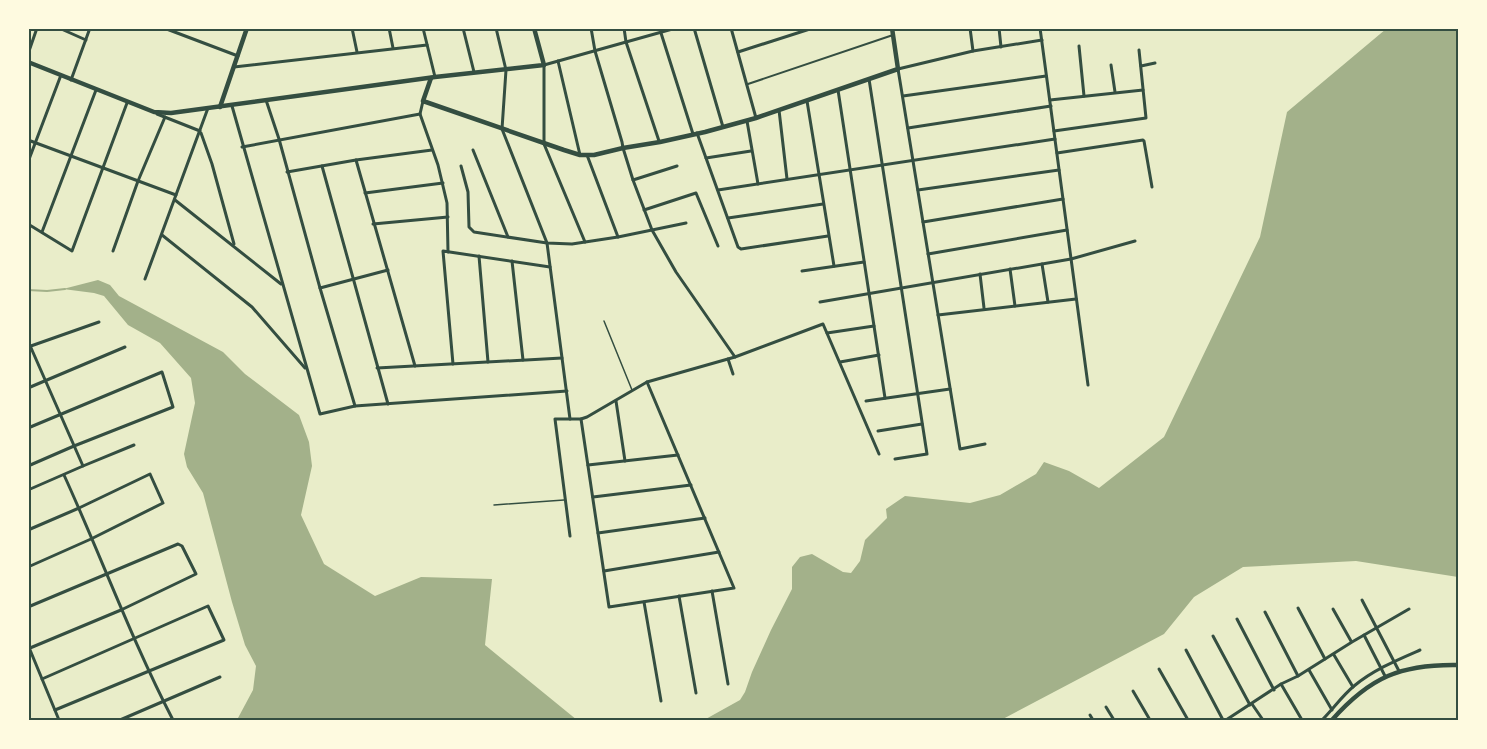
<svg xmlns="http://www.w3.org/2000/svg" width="1487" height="749" viewBox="0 0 1487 749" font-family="'Source Sans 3',sans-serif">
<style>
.water{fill:#a3b18a}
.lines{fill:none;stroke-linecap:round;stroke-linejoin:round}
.stream{stroke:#a3b18a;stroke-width:2}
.service{stroke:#344e41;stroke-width:1.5}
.pedestrian{stroke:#344e41;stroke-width:2}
.minor{stroke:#344e41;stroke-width:3}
.tertiary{stroke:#344e41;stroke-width:4.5}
.neatline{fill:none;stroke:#344e41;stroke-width:2}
</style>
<rect width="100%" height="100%" fill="#e9edc9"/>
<g class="water">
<path d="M1386,29H1458V577L1356,561L1243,567L1194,597L1164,634L1001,720H704L740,700L745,692L752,672L771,630L792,589V567L800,557L812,554L843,572L851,573L860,561L865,540L887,518L886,509L905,496L970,503L1000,495L1036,474L1044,462L1069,471L1099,488L1164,437L1260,237L1287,112Z"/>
<path d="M98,280L110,285L119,296L223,352L245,374L299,415L309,442L312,466L301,515L324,564L375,596L421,577L492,579L485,645L577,720H234L238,718L253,690L256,666L245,645L232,602L203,493L187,467L184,454L195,403L191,378L160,343L128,325L104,296L94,293L63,289Z"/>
</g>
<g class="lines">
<path class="stream" d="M28,290L47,291L65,289"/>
<g class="service">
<path d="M604,321L632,390"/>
<path d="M494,505L564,500"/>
</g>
<path class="pedestrian" d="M748,84L893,35"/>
<g class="minor">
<path d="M59,28L86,40"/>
<path d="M164,28L238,56"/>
<path d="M352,28L357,52"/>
<path d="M389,28L393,48"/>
<path d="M423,28L435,77"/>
<path d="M463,28L474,72"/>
<path d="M496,28L506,70L502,129L547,243L570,419"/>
<path d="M591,28L595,51L622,142L623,148L633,180L652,230L676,272L735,357"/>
<path d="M624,28L626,42L659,141"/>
<path d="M694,28L723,127"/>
<path d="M731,28L756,118"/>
<path d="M970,28L973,51"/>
<path d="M999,28L1001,47"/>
<path d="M1040,28L1088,385"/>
<path d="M661,33L693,134"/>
<path d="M1079,46L1084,96"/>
<path d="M738,52L813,28"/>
<path d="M28,54L37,28"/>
<path d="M558,61L580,155"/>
<path d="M1111,65L1115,92"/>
<path d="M1141,66L1155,63"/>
<path d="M234,67L427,45"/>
<path d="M869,79L927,454L895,459"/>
<path d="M71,80L90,28"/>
<path d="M838,90L885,398"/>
<path d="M903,96L1046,76"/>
<path d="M266,100L279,139L320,288L355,406"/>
<path d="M1050,100L1143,90"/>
<path d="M423,101L420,114L438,165L447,203L448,252"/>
<path d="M807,101L834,266"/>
<path d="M232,106L320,414L355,406L567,391"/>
<path d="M779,110L787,179"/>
<path d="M157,114L200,131"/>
<path d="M747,121L758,184"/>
<path d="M908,128L1051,106"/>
<path d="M1054,131L1146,118L1139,50"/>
<path d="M201,133L212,164L234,244"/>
<path d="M697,133L738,247L741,249L828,236"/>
<path d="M28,140L176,195"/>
<path d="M242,147L420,114"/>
<path d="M473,150L508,237"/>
<path d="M1057,153L1143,140L1144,141L1152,187"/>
<path d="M587,155L618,237"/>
<path d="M706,158L751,151"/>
<path d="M356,160L415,366"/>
<path d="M28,162L61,75"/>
<path d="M322,166L388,404"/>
<path d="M461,166L468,192L469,227L474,232L547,243L572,244L618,237L686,223"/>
<path d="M287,172L356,160L432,150"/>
<path d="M633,180L677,166"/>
<path d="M718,190L1055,139"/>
<path d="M918,190L1059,170"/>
<path d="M365,193L443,183"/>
<path d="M175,200L281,284"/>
<path d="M644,210L696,193L718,246"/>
<path d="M728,218L823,204"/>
<path d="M923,222L1063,199"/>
<path d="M28,224L72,251L127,103"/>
<path d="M373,224L448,217"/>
<path d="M42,232L96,90"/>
<path d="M162,235L252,307L305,368"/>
<path d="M585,242L544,144V65L676,28"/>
<path d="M113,251L138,181L165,117"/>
<path d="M928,254L1067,230"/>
<path d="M479,256L488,362"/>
<path d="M512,261L523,360"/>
<path d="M1042,264L1048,302"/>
<path d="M1010,269L1015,306"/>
<path d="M802,271L864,262"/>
<path d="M980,274L984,308"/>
<path d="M145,279L208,108"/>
<path d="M320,288L388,270"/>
<path d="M820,302L1071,259L1135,241"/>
<path d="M938,315L1076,299"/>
<path d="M827,333L874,326"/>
<path d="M28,341L83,466"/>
<path d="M28,347L99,322"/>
<path d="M728,359L733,374"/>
<path d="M840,362L879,355"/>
<path d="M453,364L443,251L550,267"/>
<path d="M377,368L562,358"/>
<path d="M28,388L125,347"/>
<path d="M616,401L625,461"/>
<path d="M866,401L950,389"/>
<path d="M581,419L609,607L734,588L647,382"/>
<path d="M28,428L162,372L173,407L74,446L28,466"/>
<path d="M878,431L922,424"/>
<path d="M985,444L960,449L898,69L973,51L1042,40"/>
<path d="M588,465L678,455"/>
<path d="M64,475C101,556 132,641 173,720"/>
<path d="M28,490L83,466L134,445"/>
<path d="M593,497L691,485"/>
<path d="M28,530L79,508L150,474L163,503L91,539L28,567"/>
<path d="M598,533L705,518"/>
<path d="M570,536L555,419H581L587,417L647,382L735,357L823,324L879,454"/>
<path d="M604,571L719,552"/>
<path d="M712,591L728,684"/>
<path d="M679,596L696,693"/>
<path d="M1362,600L1399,671"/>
<path d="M644,602L661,701"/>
<path d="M28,607L178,544L182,546L196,574L121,610L30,648"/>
<path d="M1298,608L1325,659"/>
<path d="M1333,609L1351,641"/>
<path d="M1265,612L1298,676"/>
<path d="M1237,619L1274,690"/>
<path d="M1364,635L1385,676"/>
<path d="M1213,636L1250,705"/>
<path d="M28,645L59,720"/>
<path d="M1186,650L1223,720"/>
<path d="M1334,655L1353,687"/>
<path d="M1159,669L1188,720"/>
<path d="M1309,670L1332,710"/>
<path d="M42,679L208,606L224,640L55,710"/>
<path d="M1281,684L1302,720"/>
<path d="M1133,691L1150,720"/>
<path d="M1252,704L1263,720"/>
<path d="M1106,707L1114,720"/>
<path d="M1090,715L1093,720"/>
<path d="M120,720L220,677"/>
<path d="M1226,720L1281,684L1298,676L1352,642L1409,609"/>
<path d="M1322,720C1333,709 1342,696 1354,686C1373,670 1397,660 1420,650"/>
</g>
<g class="tertiary">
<path d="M28,62L154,112L171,113L435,77L544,65L534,28"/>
<path d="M431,78L423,101L564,150L580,155H594L623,148L660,142L705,132L756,118L898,69L892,28"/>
<path d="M220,107L247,28"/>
<path d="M1332,720C1370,677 1401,664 1458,665"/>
</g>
</g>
<rect width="1487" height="749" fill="none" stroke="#fefae0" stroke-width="60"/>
<rect x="30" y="30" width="1427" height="689" class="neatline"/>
</svg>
